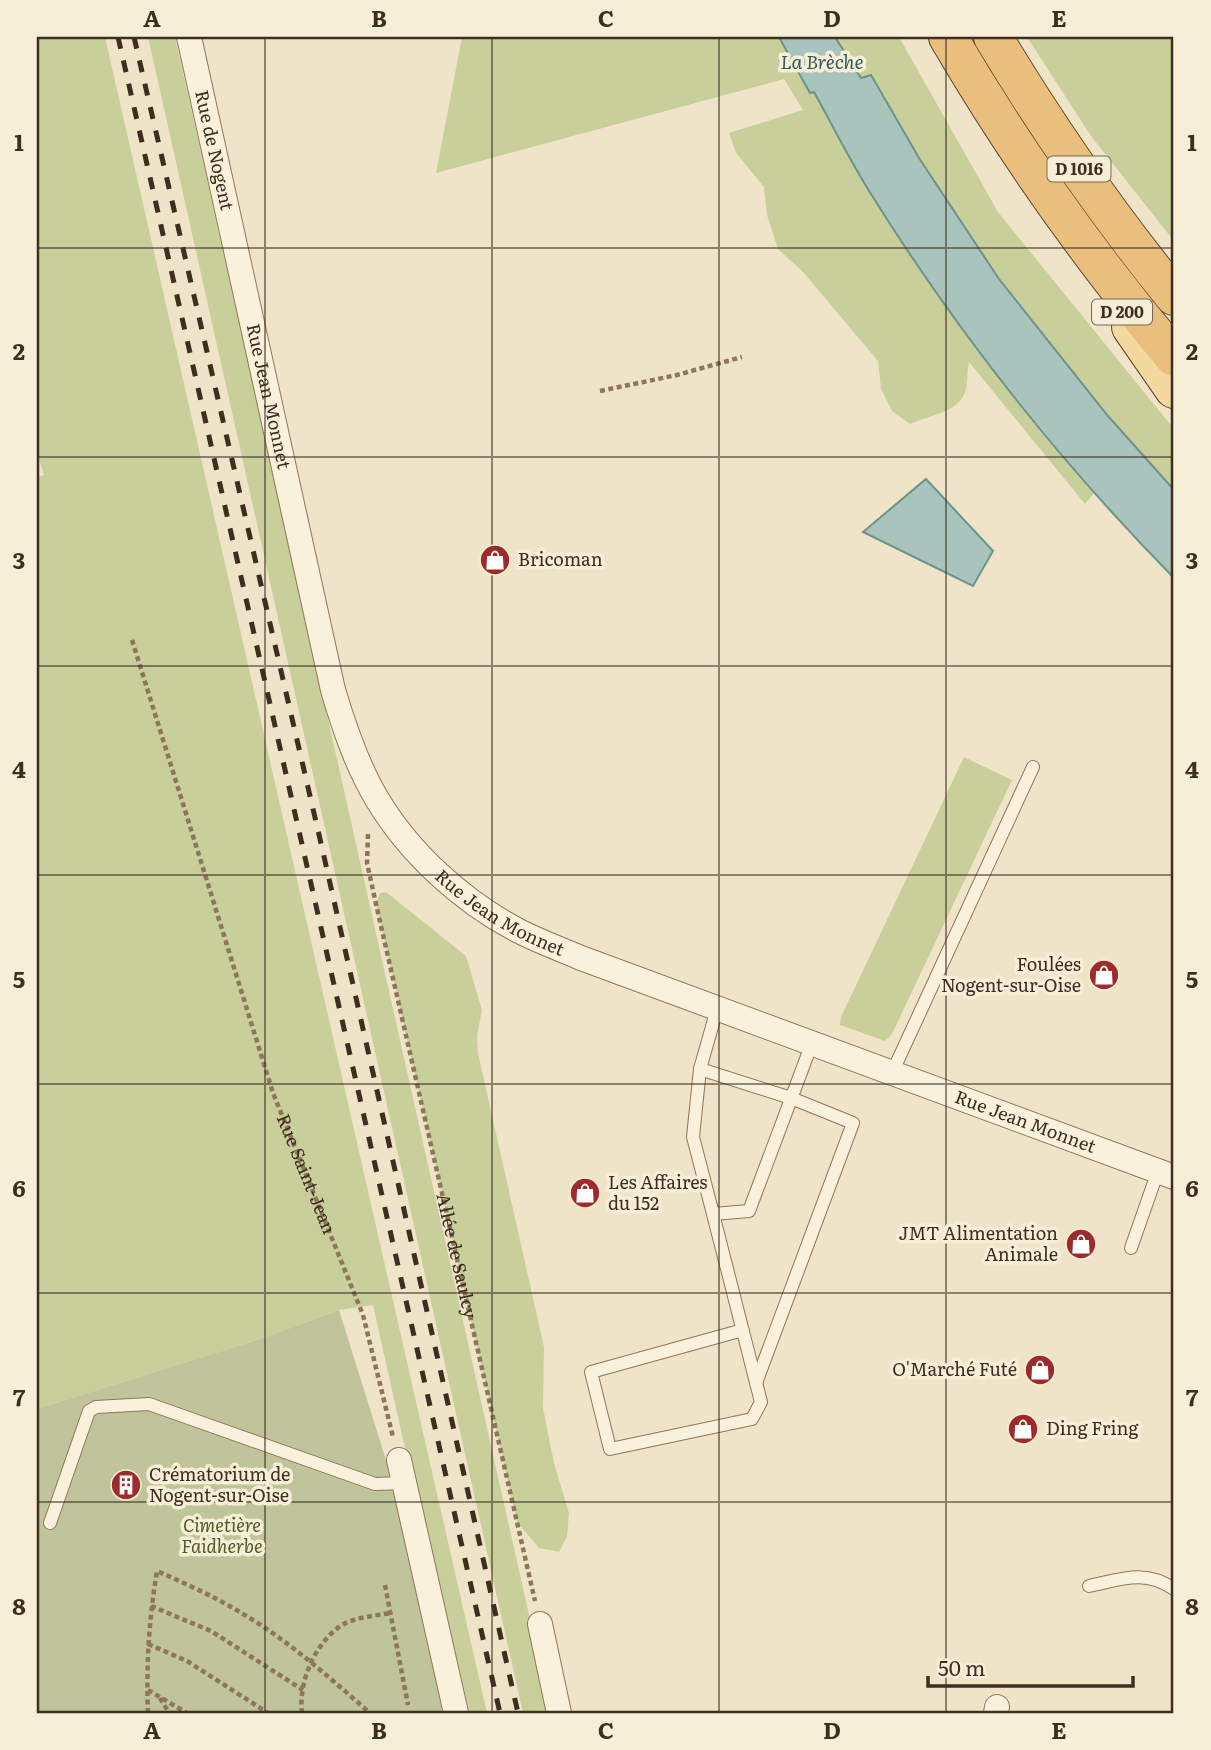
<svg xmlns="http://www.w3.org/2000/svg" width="1211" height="1750" viewBox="0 0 1211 1750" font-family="Literata,serif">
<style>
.green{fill:#c9cf9b}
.cemetery{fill:#bfc49a}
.water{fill:#a9c4bc;stroke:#6f938a;stroke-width:2}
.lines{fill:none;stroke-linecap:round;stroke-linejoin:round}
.service-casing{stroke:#8d765c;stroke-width:14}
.minor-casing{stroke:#8d765c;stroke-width:26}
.primary-casing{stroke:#5b4430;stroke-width:40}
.trunk-casing{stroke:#5b4430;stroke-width:40}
.path{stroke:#8d765c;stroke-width:4.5;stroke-dasharray:5 3.5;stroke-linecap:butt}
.service{stroke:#faf1dc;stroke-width:12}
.minor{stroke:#faf1dc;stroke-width:24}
.primary{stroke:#f3d9a0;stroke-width:38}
.trunk{stroke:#eabe7c;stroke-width:38}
.rail{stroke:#3d2e20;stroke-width:5;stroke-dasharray:12 12;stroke-linecap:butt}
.grid{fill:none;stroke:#3d2e20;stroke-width:2;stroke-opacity:0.55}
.labels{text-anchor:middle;stroke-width:7;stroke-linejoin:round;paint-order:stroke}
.shield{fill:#f7eed8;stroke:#756857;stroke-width:2}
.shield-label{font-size:16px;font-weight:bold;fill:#3d2e20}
.street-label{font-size:18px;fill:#3d2e20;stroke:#f7eed8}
.poi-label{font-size:18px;fill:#3d2e20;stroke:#f7eed8;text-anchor:start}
.park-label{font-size:18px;font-style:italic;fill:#4d5a26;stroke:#f7eed8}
.water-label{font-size:19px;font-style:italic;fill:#2f5d5a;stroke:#f7eed8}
.neatline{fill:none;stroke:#3d2e20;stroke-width:2.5}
.grid-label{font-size:23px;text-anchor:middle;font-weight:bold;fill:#3d2e20}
</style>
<rect width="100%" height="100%" fill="#f0e4c8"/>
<g class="green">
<path d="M37,37H105L487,1713H464L373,1305L339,1310L266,1337L37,1409V477L44,475L37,453Z"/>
<path d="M148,37H175L551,1713H523Z"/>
<path d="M462,37H779L810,92L813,91C856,168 900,242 951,314C995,376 1045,435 1094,493L1085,504L969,362C967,370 968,381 966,390C959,413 929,415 910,424L892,411L881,389L878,361L803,272L778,249L767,215L764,187L736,153L729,133L803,110L784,79L436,173Z"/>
<path d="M835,37H899L998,212L1174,429V490L1108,416L999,279L919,158L871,76L861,79Z"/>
<path d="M1027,37H1174V241L1091,136Z"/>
<path d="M964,757L1012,780L892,1034L885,1041L840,1025L841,1017Z"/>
<path d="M386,892L466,956L482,1010L477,1036L478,1053L544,1347L543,1408L554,1463L569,1513L567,1537L559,1552L539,1548L517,1522L376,904L380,893Z"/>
</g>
<path class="cemetery" d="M339,1310L386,1460L432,1650L445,1713H37V1409L266,1337Z"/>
<g class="water">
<path d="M779,37H835L861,78L871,75L919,158L999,279L1108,416L1174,490V578C1060,462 957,332 871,194C850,161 833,126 814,92L810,93Z"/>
<path d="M926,479L993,551L973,586L863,532Z"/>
</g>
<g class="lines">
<g class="service-casing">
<g id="service">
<path d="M717,1009L700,1069L693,1137L713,1214L749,1211L812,1043"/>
<path d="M700,1069L791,1098L853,1123L756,1383"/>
<path d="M892,1073L1033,767"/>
<path d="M713,1214L761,1402L752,1419L610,1449L591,1372L743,1330"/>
<path d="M1131,1248L1158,1171"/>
<path d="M50,1523L89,1411L96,1407L149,1404L375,1484L404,1483"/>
<path d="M1089,1586C1122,1579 1145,1569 1174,1589"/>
</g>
</g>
<g class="minor-casing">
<g id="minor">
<path id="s3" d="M189,37L333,690C344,727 357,766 377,799C409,853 462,901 517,930C538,941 560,949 581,958L1174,1177"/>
<path d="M399,1460L456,1713"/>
<path d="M540,1624L559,1713"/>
<path d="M996,1713L997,1707"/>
</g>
</g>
<g class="primary-casing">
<path id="primary" d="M1131,327L1174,389"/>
</g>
<g class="trunk-casing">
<g id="trunk">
<path d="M948,37C1014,150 1090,257 1174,357"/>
<path d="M993,37C1047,127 1108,215 1174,296"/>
</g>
</g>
<g class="path">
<path d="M600,391L677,375L742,357"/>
<path id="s1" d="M132,640L273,1093L363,1315L393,1437"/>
<path id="s2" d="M368,834L367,863L376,904L535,1601"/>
<path d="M385,1585L408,1705"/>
<path d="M151,1606L211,1631L303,1690"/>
<path d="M148,1644L187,1661L268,1713"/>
<path d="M148,1690L187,1713"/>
<path d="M160,1698L169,1713"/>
<path d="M148,1713C146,1665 149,1619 157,1571C186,1584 216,1597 243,1614C289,1641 330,1678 370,1713"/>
<path d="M302,1713C298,1683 315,1642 342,1625C356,1617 374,1616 390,1613"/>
</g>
<use href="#service" class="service"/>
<use href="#minor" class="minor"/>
<use href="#primary" class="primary"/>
<use href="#trunk" class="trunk"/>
<g class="rail">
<path d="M118,37L500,1713"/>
<path d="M134,37L320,839L518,1713"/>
</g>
</g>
<path class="grid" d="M265,37V1713M492,37V1713M719,37V1713M946,37V1713M37,248H1174M37,457H1174M37,666H1174M37,875H1174M37,1084H1174M37,1293H1174M37,1502H1174"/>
<defs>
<g id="shop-disc" transform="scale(1.575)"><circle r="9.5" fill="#9e2a2b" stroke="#f7eed8"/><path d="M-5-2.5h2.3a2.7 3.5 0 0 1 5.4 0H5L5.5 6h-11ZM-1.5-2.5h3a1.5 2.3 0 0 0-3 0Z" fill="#fff"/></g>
<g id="building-disc" transform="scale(1.575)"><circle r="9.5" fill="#9e2a2b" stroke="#f7eed8"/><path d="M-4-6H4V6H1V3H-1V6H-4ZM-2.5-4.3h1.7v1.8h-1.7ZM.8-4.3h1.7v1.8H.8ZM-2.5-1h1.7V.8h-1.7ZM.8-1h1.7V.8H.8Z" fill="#fff"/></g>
</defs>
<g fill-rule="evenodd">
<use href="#shop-disc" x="495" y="560"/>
<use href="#shop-disc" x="1104" y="975"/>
<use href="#shop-disc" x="585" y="1193"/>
<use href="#shop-disc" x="1081" y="1244"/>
<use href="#shop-disc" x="1040" y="1370"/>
<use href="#shop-disc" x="1023" y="1429"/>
<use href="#building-disc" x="126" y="1485"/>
</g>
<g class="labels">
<g class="shield">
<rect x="1047.5" y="156.5" width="63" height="25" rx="5"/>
<rect x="1092" y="299.5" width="60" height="25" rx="5"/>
</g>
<g class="shield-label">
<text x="1079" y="175">D 1016</text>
<text x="1122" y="318">D 200</text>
</g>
<g class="street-label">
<text dy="6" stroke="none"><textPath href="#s3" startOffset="116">Rue de Nogent</textPath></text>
<text dy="6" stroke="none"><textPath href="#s3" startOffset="368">Rue Jean Monnet</textPath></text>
<text dy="6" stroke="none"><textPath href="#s3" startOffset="957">Rue Jean Monnet</textPath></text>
<text dy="6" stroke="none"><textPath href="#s3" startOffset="1524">Rue Jean Monnet</textPath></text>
<text dy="6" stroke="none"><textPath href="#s1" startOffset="562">Rue Saint-Jean</textPath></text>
<text dy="6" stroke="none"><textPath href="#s2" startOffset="432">Allée de Saulcy</textPath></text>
</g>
<g class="poi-label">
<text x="518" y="566">Bricoman</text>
<text x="1081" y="971" text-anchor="end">Foulées<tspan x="1081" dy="21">Nogent-sur-Oise</tspan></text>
<text x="608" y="1189">Les Affaires<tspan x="608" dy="21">du 152</tspan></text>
<text x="1058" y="1240" text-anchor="end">JMT Alimentation<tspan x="1058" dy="21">Animale</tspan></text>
<text x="1017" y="1376" text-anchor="end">O'Marché Futé</text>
<text x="1046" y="1435">Ding Fring</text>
<text x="149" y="1481">Crématorium de<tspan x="149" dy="21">Nogent-sur-Oise</tspan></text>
</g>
<g class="park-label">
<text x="222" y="1532">Cimetière<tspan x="222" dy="21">Faidherbe</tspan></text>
</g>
<g class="water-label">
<text x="822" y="69">La Brèche</text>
</g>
</g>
<rect width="1211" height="1750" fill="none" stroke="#f7eed8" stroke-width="77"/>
<path d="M928 1676v10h205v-10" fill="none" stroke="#3d2e20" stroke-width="3.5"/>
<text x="938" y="1676" font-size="21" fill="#3d2e20" stroke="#f7eed8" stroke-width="5" paint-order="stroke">50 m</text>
<rect x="38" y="38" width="1134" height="1674" class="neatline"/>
<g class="grid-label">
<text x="152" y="27">A</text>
<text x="379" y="27">B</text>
<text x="606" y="27">C</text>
<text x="832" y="27">D</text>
<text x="1059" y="27">E</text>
<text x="19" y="151">1</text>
<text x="1192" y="151">1</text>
<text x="19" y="360">2</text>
<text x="1192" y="360">2</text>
<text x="19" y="569">3</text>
<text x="1192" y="569">3</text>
<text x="19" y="778">4</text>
<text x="1192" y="778">4</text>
<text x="19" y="988">5</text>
<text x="1192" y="988">5</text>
<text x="19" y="1197">6</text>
<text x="1192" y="1197">6</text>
<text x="19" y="1406">7</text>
<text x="1192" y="1406">7</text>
<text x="19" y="1615">8</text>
<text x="1192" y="1615">8</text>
<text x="152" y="1739">A</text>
<text x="379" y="1739">B</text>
<text x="606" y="1739">C</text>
<text x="832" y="1739">D</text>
<text x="1059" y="1739">E</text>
</g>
</svg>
